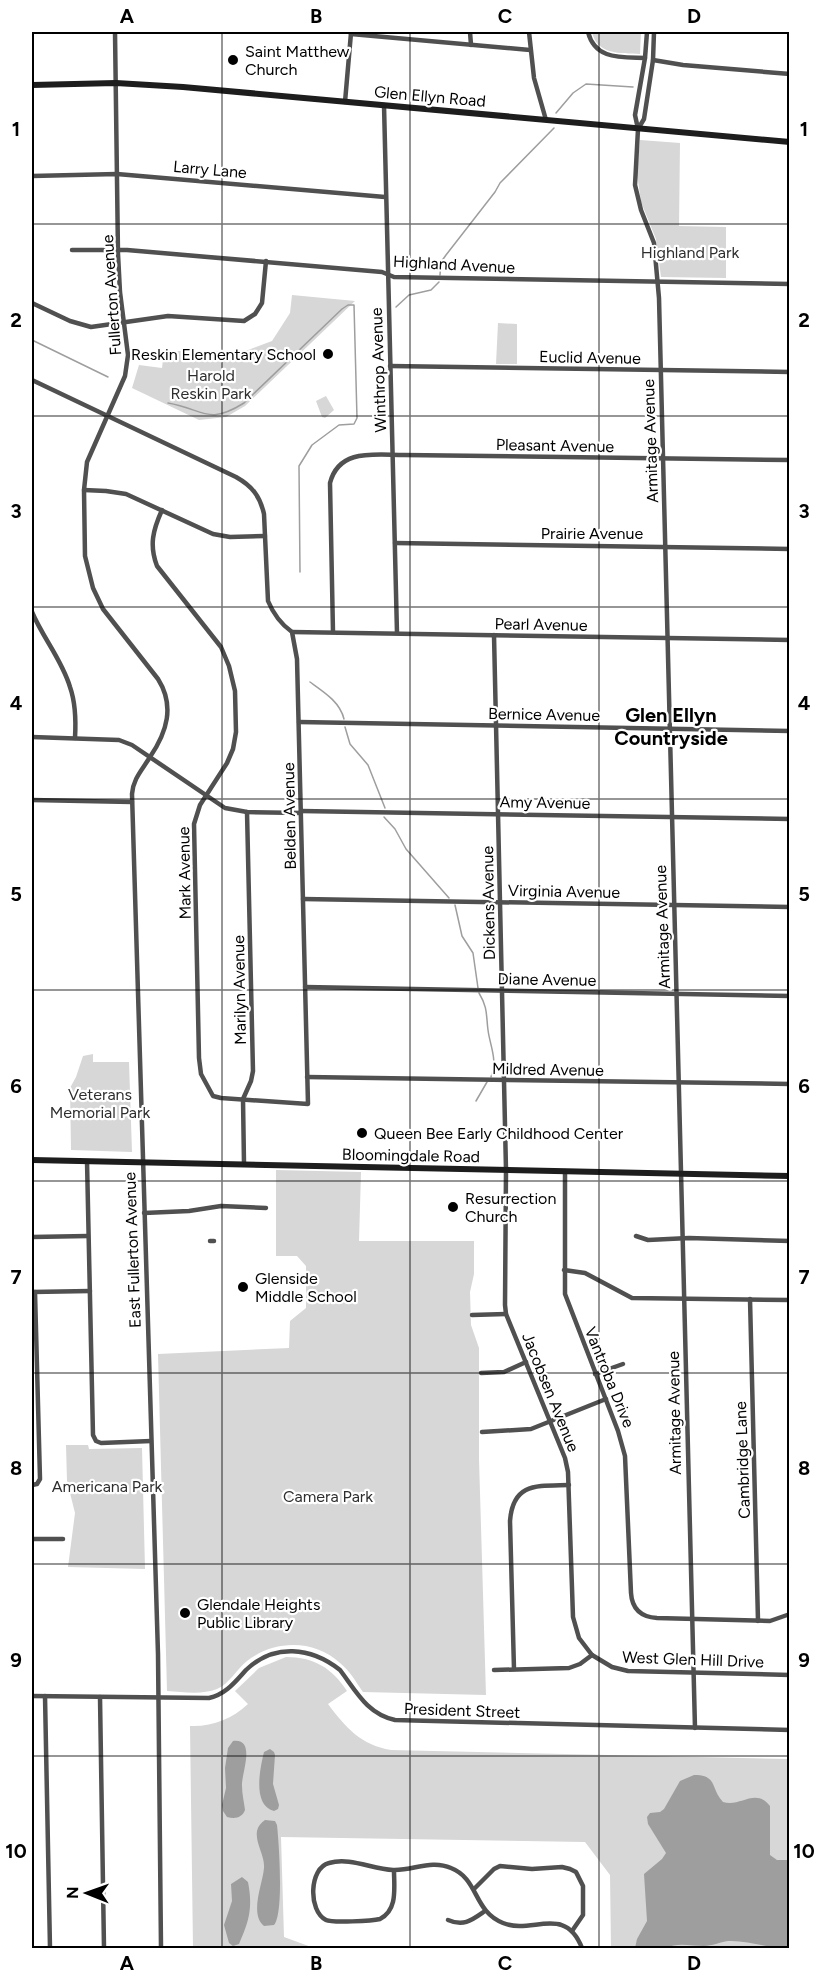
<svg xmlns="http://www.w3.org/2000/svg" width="821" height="1980" viewBox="0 0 821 1980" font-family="Figtree,sans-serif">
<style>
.green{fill:#d7d7d7}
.water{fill:#9e9e9e}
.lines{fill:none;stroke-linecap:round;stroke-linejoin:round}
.stream{stroke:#9e9e9e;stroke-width:1.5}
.street{stroke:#505050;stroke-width:4.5}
.secondary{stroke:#1d1d1d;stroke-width:6}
.grid{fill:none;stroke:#000;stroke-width:1.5;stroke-opacity:0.55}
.poi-dot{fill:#000;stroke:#fff;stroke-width:2}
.labels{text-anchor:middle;stroke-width:4.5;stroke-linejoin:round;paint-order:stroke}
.poi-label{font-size:16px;fill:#000;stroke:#fff;text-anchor:start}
.street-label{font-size:16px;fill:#000;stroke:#fff}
.park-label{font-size:16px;fill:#2e2e2e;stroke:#fff}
.quarter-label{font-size:20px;font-weight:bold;fill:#000;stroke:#fff}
.neatline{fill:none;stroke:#000;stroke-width:2}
.grid-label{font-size:20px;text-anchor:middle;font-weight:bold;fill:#000}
</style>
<rect width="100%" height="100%" fill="#fff"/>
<g class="green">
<path d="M592,32H641L640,54C620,53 597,55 592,32Z"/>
<path d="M640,140L680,143L679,226L726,227V278L661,277L656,239L641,202L637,174Z"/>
<path d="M292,295L355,301L245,406L226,417L199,420L132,388L139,365L162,368L164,351H214L240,353L272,341L290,313Z"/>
<path d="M498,323L517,324V364H496Z"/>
<path d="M326,396L334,410L325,418L322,417L316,401Z"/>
<path d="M93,1054V1062H129L132,1152L71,1150L70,1088L76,1077L83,1056Z"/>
<path d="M276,1170L361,1172L359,1241H474V1274L470,1292L471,1325L479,1348V1459L486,1695L363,1692C356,1682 350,1671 340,1663C314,1639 274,1640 247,1661C237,1669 229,1684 217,1689C202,1695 183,1692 167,1691L158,1354L289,1348L290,1321L306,1308V1266L297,1256H276Z"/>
<path d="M66,1445H88L89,1449L142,1448L145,1569L68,1567L75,1513L67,1481Z"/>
<path d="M286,1657C314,1657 332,1668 347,1691L328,1704C346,1728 361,1745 391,1750L789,1759V1948H611L610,1875L585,1842L281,1837L284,1937L314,1948H193L190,1726C212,1727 232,1719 248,1704L235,1691L259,1668Z"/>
</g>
<g class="water">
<path d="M233,1741C257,1738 241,1774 242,1786C242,1794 244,1802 245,1810C242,1818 235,1819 227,1817L223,1811L222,1805L226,1788L225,1768L228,1748Z"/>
<path d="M270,1749L274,1752L275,1755L273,1784L279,1805L278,1809L274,1811C252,1805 260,1769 264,1752Z"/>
<path d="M694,1775C718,1775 710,1788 723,1802C740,1808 755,1787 770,1806V1855L777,1860H789V1948C769,1949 748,1940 728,1941C720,1942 712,1946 704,1946C692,1946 677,1942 666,1948H635L637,1939L647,1921L644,1874L662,1859L666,1853L648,1824L647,1817L650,1813L660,1812L664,1809L680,1781Z"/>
<path d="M265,1820L275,1821L277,1825C279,1843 284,1914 274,1925L264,1926C249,1914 263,1883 264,1868C265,1856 255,1843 257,1831C258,1826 261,1823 265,1820Z"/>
<path d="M242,1877L248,1882C253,1908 249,1921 239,1944L233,1946L229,1943L224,1925L232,1901L231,1884Z"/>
</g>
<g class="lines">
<g class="stream">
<path d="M556,113L573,93L586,84L633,87"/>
<path d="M440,275L441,262L446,255L495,192L500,183L554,128"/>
<path d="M396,307L409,295L431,290L439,282"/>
<path d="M32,340L108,377"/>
<path d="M168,403C204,409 207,426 244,403L342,309L348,305H354L357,418L354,424L339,425L312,445L299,466L300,572"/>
<path d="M310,682C324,692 340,702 344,719"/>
<path d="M345,727L350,744L368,765L385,808"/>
<path d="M384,817L395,829L406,849L449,898"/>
<path d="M455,905L462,936L473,953L478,988"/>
<path d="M479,993C488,1008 486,1015 488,1030C490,1046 498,1060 491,1077"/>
<path d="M476,1101L487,1082"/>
</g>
<g class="street">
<path d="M115,32L118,254L120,292L128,355L125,376L87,462L84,490L85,556L93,588L103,609L158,679C175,706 167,732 150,757C142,770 133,779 132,794L158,1654L161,1948"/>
<path d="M470,32L471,45"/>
<path d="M529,32L534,78L546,120"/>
<path d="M588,32C595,60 621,57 645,58"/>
<path d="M647,32L645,58L635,115L638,129L635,185L641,210L654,243L659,298L695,1728"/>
<path d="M351,34L530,50"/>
<path d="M653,60L683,65L790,74"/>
<path d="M345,102L351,33"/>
<path d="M384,105L397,633"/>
<path d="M638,129L644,119L653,60L654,32"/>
<path d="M32,176L117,174L385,197"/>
<path d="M72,250H127L382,272L394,277L790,284"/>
<path d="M32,303L70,321L91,327L168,316L244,321L255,314L262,303L266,261"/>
<path d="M390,366L790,372"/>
<path d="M32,380L236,477C252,486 260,496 264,514L268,601C273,613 282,625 292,632L297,659L308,1104L221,1098L213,1096L201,1074L199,1058L194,824L200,805L227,763L233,749L236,732L235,691L229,666L221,647L157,566C149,545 153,530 162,510"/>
<path d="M84,490L106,491L126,494L213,534L230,537L265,536"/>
<path d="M395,543L790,549"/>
<path d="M32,612C43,638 62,660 70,687C76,704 76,721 75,738"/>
<path d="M292,632L790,640"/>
<path d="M333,632L330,483C339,448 375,455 404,455L790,460"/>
<path d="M494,635L506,1170L505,1305L506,1314L565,1458L568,1472L573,1617L579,1638L592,1655"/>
<path d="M299,722L790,731"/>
<path d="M32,737L119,740L132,745L225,808L247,812L301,813"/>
<path d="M32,800L132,802"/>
<path d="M301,811L790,819"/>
<path d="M303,899L790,907"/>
<path d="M305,987L790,996"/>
<path d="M307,1077L790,1084"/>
<path d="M87,1161L93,1435L96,1441L101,1443L151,1441"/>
<path d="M244,1164L243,1099L251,1081L253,1071L247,812"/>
<path d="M565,1171V1294L618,1431L625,1456L631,1593C632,1609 641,1617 657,1618L770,1621L790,1614"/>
<path d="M144,1213L189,1211L221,1206L266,1208"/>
<path d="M636,1236L648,1240L689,1238L790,1241"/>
<path d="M32,1237L88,1236"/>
<path d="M210,1241H214"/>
<path d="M564,1270L585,1273L632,1298L790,1300"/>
<path d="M32,1292L90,1291"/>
<path d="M750,1299L758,1621"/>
<path d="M472,1315L506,1314"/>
<path d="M481,1373L504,1372L526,1362"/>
<path d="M595,1374L623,1364"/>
<path d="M482,1432L531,1429L606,1399"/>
<path d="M32,1485L37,1484L40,1479L35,1292"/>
<path d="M32,1539H63"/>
<path d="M514,1669L510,1521C513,1482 538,1486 569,1485"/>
<path d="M494,1670L569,1668L580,1664L592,1655L612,1667L628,1671L790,1675"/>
<path d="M32,1696L209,1698C226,1694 235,1682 246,1670C274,1643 311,1647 340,1670C356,1691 367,1714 395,1720L790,1730"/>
<path d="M45,1696L50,1948"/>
<path d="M100,1697L104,1948"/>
<path d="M394,1870C394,1888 398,1910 380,1919C372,1921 332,1923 326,1920C308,1911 309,1868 329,1863C350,1857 372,1869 393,1870C413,1871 431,1859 451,1868C479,1879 473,1911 503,1923C532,1935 565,1904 582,1948"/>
<path d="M474,1889L494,1869L500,1866L532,1869L562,1867L570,1869L576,1872L583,1886V1915L572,1931"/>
<path d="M448,1920C464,1927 472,1920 485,1911"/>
</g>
<g class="secondary">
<path d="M32,85L116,83L183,87L790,142"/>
<path d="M32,1160L790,1176"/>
</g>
</g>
<path class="grid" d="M222,32V1948M410,32V1948M599,32V1948M32,224H790M32,416H790M32,607H790M32,799H790M32,990H790M32,1181H790M32,1373H790M32,1564H790M32,1756H790"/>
<g class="poi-dot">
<circle cx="233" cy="60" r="6"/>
<circle cx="328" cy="354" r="6"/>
<circle cx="362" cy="1133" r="6"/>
<circle cx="453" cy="1207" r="6"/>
<circle cx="243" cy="1287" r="6"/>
<circle cx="185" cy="1613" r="6"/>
</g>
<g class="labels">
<g class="poi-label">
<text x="245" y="57">Saint Matthew<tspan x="245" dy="18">Church</tspan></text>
<text x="316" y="360" text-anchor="end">Reskin Elementary School</text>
<text x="374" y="1139">Queen Bee Early Childhood Center</text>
<text x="465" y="1204">Resurrection<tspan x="465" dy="18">Church</tspan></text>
<text x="255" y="1284">Glenside<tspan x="255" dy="18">Middle School</tspan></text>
<text x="197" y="1610">Glendale Heights<tspan x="197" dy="18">Public Library</tspan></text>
</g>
<g class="street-label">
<text transform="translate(430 96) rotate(5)" y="6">Glen Ellyn Road</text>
<text transform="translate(210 169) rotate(5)" y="6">Larry Lane</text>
<text transform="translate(454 264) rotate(3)" y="6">Highland Avenue</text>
<text transform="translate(111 295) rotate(-94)" y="6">Fullerton Avenue</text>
<text transform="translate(590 357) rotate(1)" y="6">Euclid Avenue</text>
<text transform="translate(378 370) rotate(-92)" y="6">Winthrop Avenue</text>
<text transform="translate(650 441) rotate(-92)" y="6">Armitage Avenue</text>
<text transform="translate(555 445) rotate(1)" y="6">Pleasant Avenue</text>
<text x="592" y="539">Prairie Avenue</text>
<text transform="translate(541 624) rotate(1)" y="6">Pearl Avenue</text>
<text transform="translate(544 714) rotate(1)" y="6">Bernice Avenue</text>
<text transform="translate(545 802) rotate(1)" y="6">Amy Avenue</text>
<text transform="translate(289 816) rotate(-91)" y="6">Belden Avenue</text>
<text transform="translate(184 873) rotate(-91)" y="6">Mark Avenue</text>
<text transform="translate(564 891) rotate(1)" y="6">Virginia Avenue</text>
<text transform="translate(488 903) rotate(-91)" y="6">Dickens Avenue</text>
<text transform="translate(662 927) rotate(-92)" y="6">Armitage Avenue</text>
<text transform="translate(547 979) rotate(1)" y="6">Diane Avenue</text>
<text transform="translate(239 990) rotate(-91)" y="6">Marilyn Avenue</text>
<text transform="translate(548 1069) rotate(1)" y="6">Mildred Avenue</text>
<text transform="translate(411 1155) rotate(1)" y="6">Bloomingdale Road</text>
<text transform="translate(132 1250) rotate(-92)" y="6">East Fullerton Avenue</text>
<text transform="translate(610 1377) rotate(68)" y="6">Vantroba Drive</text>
<text transform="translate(551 1392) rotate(68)" y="6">Jacobsen Avenue</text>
<text transform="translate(674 1413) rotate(-91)" y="6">Armitage Avenue</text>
<text transform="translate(742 1460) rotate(-92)" y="6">Cambridge Lane</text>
<text transform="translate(693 1659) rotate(2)" y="6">West Glen Hill Drive</text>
<text transform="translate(462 1710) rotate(2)" y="6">President Street</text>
</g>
<g class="park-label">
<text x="690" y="258">Highland Park</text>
<text x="211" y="381">Harold<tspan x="211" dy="18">Reskin Park</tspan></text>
<text x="100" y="1100">Veterans<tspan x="100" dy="18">Memorial Park</tspan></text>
<text x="107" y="1492">Americana Park</text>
<text x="328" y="1502">Camera Park</text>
</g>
<g class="quarter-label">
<text x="671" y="722">Glen Ellyn<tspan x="671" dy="23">Countryside</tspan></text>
</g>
</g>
<rect width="821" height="1980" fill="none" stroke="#ffffff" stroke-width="66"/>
<g transform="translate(87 1893) rotate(271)" stroke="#ffffff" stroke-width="4.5" paint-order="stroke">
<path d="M0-4.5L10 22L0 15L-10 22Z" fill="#000000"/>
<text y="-9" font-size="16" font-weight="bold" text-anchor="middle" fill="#000000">N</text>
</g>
<rect x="33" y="33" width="755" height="1914" class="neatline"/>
<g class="grid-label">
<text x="127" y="23">A</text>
<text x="316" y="23">B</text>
<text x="505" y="23">C</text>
<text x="694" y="23">D</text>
<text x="16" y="136">1</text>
<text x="804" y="136">1</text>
<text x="16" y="327">2</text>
<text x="804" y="327">2</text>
<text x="16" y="518">3</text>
<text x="804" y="518">3</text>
<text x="16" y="710">4</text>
<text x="804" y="710">4</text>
<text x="16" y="901">5</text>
<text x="804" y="901">5</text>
<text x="16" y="1093">6</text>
<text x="804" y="1093">6</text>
<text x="16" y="1284">7</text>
<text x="804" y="1284">7</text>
<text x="16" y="1475">8</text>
<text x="804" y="1475">8</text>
<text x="16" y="1667">9</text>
<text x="804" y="1667">9</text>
<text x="16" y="1858">10</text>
<text x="804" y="1858">10</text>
<text x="127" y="1970">A</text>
<text x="316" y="1970">B</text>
<text x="505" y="1970">C</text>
<text x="694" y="1970">D</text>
</g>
</svg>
